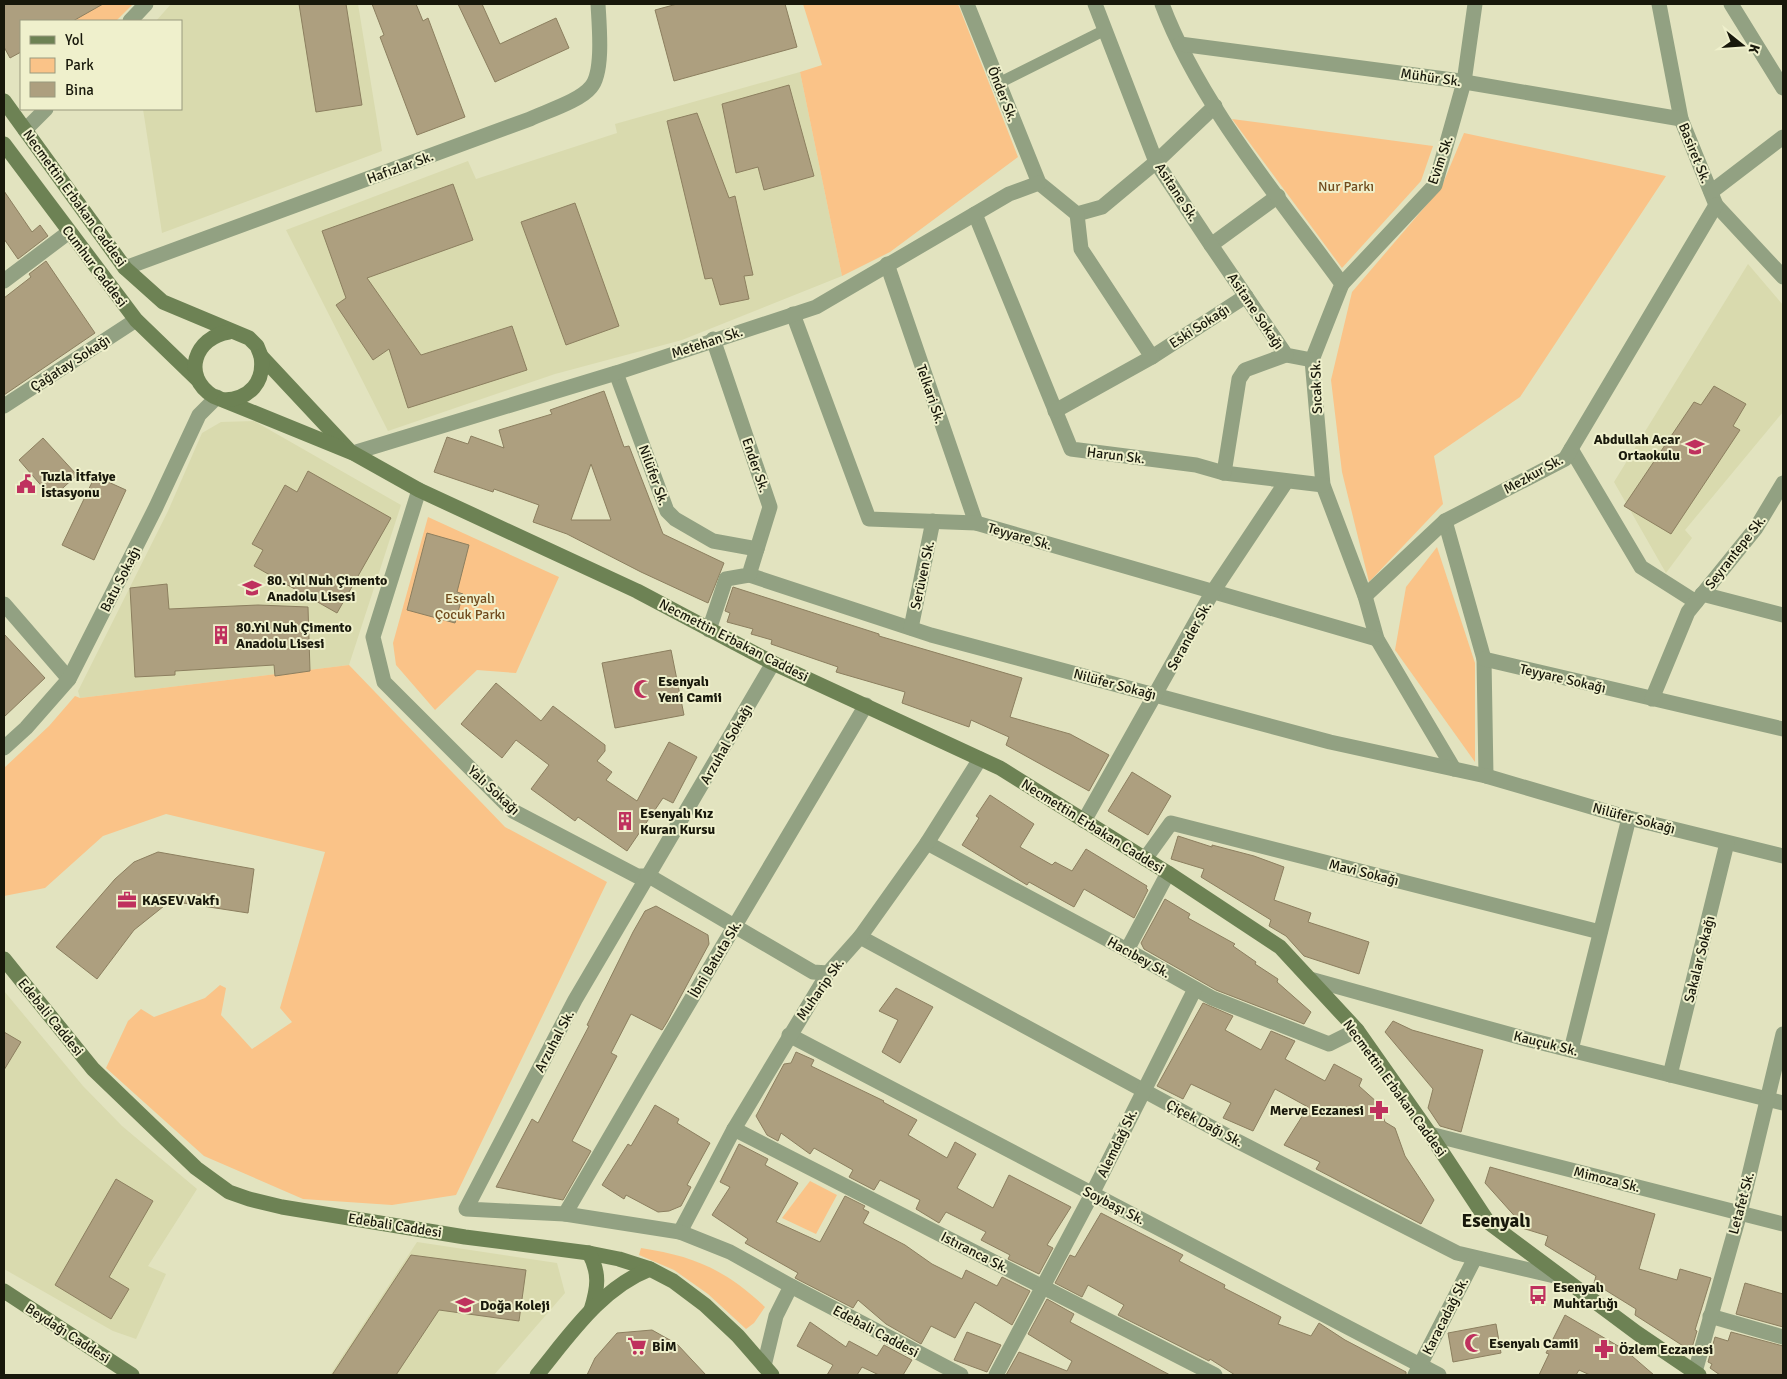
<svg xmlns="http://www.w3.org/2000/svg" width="1787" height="1379" viewBox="0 0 1787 1379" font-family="Signika,sans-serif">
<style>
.built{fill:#d9daae}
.green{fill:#fac388}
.building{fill:#ad9f7f;stroke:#8c7f5f;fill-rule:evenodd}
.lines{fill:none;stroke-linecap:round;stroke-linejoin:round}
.lane{stroke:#92a182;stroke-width:11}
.street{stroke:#92a182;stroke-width:15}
.secondary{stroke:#6d8254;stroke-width:15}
.labels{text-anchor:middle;stroke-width:4;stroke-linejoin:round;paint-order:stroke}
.street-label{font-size:14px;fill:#18180b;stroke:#eff0cc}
.park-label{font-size:14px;fill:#714b1d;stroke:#eff0cc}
.poi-label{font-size:14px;font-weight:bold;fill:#18180b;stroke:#eff0cc;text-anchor:start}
.district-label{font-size:19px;font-weight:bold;fill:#18180b;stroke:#eff0cc}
</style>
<rect width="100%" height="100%" fill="#e2e3bf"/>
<g class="built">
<path d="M171,4H358L382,151L162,233L143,109H181V21H156Z"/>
<path d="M800,72L842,276L682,340L555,374L388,431L286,230L468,161L476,179L617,133L615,124Z"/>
<path d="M1748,264L1783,305V412L1685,530L1692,538L1666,573L1614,482Z"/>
<path d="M254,421L401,505L349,665L80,698L78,691L168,511L202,433L221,422Z"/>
<path d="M4,991L83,1086L122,1126L197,1189L148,1266L166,1274L136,1339L113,1331L4,1269Z"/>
<path d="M417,1242L557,1263L565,1293L494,1375H330Z"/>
</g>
<g class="green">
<path d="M101,4H133L116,21H73Z"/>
<path d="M803,4H958L1018,157L890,252L842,276L800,72L822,65Z"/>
<path d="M1232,119L1433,146L1421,181L1342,268Z"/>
<path d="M1464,133L1666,176L1520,397L1434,456L1443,504L1369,582L1342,472L1331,380L1352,292L1441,188Z"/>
<path d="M428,517L559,577L516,673L477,670L435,710L396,665L393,643Z"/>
<path d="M1437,547L1475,663V762L1395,650L1406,587Z"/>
<path d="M349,665L505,827L607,882L456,1195L392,1205L303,1199L204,1156L106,1068L128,1021L141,1009L154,1017L205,998L220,985L226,988L221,1015L252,1049L292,1022L280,1008L325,852L166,814L103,836L45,888L4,896V768L49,726L75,696L80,698Z"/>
<path d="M810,1181L837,1195L816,1234L782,1218Z"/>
<path d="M641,1248C694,1256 726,1270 765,1307L754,1323L746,1329L708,1294L674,1270L639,1255Z"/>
</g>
<g class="building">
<path d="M4,4H103L73,21H21V52L10,58L4,47Z"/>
<path d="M299,4H346L362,105L316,112Z"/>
<path d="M372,4H416L423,21L428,18L465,117L417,135L380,37L384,35Z"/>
<path d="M458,4H482L500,44L556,18L569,48L495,82Z"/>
<path d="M677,4H785L797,47L674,81L655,10Z"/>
<path d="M789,85L814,176L764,190L758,167L736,173L722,104Z"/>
<path d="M697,113L729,198L735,196L753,275L744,276L749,299L720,305L712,278L705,279L667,121Z"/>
<path d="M453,184L473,240L367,278L421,355L512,326L527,370L408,408L389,349L373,360L336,305L346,298L322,231Z"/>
<path d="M4,191L32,232L40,225L48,236L18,259L4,239Z"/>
<path d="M575,203L619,326L566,345L521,222Z"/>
<path d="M46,261L95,333L4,395V298L31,277L29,274Z"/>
<path d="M1714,386L1746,404L1733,426L1740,430L1671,534L1624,506L1694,402L1701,405Z"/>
<path d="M604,391L624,447L629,446L663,534L724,563L708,603L641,572L567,534L533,522L539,505L494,489L493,492L434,472L447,437L468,444L471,436L504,448L499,430L552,414L550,410ZM591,464L611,520H571Z"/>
<path d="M43,438L77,475L52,498L19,460Z"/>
<path d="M308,471L391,518L337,613L254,566L263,550L252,544L285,485L297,492Z"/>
<path d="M95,476L126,490L94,560L62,545Z"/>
<path d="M427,533L469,545L457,592L463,594L455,623L407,610Z"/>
<path d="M167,584L169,609L258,605L308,607L310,671L275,676L274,665L175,671V675L135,677L130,588Z"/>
<path d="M733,587L879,634V636L1022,678L1010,717L1070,734L1109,755L1089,791L1006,745L1009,737L971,720L969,727L902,703L905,692L836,672L838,667L771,644L772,640L751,634L753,629L727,622L730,613L725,611Z"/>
<path d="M4,634L45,678L4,717Z"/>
<path d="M671,650L684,715L615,728L602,663Z"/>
<path d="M496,683L541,721L553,706L605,745V751L597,761L612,772L606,780L637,801L669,742L697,757L673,803L663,798L627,851L578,817L575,821L531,789L549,765L516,740L502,758L461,724Z"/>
<path d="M1132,772L1171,796L1148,835L1108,811Z"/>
<path d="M990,795L1034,824L1020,847L1052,865L1055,862L1072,871L1086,849L1147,886L1146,888L1148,890L1134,918L1084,889L1074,907L1029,882L1027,885L962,845L979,818L976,816Z"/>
<path d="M1178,836L1212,847V845L1254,856L1284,867L1274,900L1311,913L1308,922L1369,942L1359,974L1304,956L1286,936L1269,926L1271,920L1201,877L1204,869L1171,859Z"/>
<path d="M158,852L254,869L248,913L183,903L164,906L134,930L97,979L56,947L115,879L134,862Z"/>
<path d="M1165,899L1190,914L1188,918L1235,944L1233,946L1256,962L1255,964L1278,979L1277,982L1311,1012L1304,1024L1216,990L1144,949L1141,943Z"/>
<path d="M656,906L708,935L709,944L667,1022L662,1030L631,1014L611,1053L617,1056L572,1141L591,1151L563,1200L496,1187L532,1119L538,1123L589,1026L587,1025L633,932L645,911Z"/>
<path d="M896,988L933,1007L900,1063L882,1052L898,1020L879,1011Z"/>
<path d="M1203,1003L1233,1016L1225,1030L1261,1050L1271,1031L1295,1041L1285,1059L1325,1081L1334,1064L1362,1079L1359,1086L1378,1103L1385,1122L1395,1128L1405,1156L1434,1200L1421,1224L1316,1169L1320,1162L1284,1145L1308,1107L1275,1089L1253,1131L1223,1118L1231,1103L1191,1084L1183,1099L1157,1086Z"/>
<path d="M1393,1021L1412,1030L1483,1050L1461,1132L1440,1126L1428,1108L1433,1089L1385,1032Z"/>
<path d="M4,1032L21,1042L4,1070Z"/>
<path d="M796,1052L814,1060L811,1066L884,1101L883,1102L917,1120L908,1135L947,1158L955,1142L976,1154L957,1188L993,1208L1009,1175L1071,1207L1047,1245L1053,1248L1039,1274L1008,1259L1010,1255L981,1240L986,1232L946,1212L939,1223L916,1209L920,1200L880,1180L874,1190L849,1177L853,1170L814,1148L810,1154L781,1133L778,1141L767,1135L756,1116L784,1064L791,1063Z"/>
<path d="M655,1105L679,1119L677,1123L710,1143L687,1185L691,1187L681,1206L669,1211L658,1212L626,1195L624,1199L602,1185L628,1144L631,1146Z"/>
<path d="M739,1144L768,1159L765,1165L798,1183L776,1222L820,1242L845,1196L865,1206L863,1209L869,1212L863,1223L905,1245L932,1264L962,1279L966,1270L997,1286L1002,1277L1030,1291L1012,1325L975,1302L955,1338L931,1326L921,1344L886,1324L858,1300L853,1308L795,1278L798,1273L745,1243L748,1239L712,1215L730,1187L720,1182Z"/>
<path d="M1490,1167L1655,1214L1639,1269L1677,1280L1680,1269L1711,1278L1695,1330L1697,1331L1691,1351L1635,1315L1636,1309L1594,1283L1596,1276L1545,1245L1548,1236L1522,1228L1520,1222L1485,1183Z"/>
<path d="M116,1179L153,1201L109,1277L129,1289L111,1319L55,1285Z"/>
<path d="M1101,1213L1183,1255L1179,1261L1225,1285L1224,1288L1281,1317L1278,1324L1311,1336L1319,1323L1345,1340L1406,1372V1375H1235L1210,1359L1209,1361L1118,1315L1124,1305L1088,1285L1082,1297L1055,1283L1070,1255L1075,1257Z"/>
<path d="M411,1255L526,1270L519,1321L439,1310L396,1375H332Z"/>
<path d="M1745,1283L1783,1294V1327L1736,1314Z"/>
<path d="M1047,1299L1074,1314L1070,1322L1072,1323L1170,1375H1006L1019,1352L1067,1371L1072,1361L1028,1334Z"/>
<path d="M1565,1315L1625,1350L1654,1375H1590L1579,1370L1576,1375H1539L1549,1354L1546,1353Z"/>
<path d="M810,1322L846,1347L849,1341L877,1356L884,1345L912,1360L903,1375H879L862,1367L857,1375H827L833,1365L797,1346Z"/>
<path d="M1496,1324L1501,1353L1453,1362L1448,1333Z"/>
<path d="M652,1330L677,1344L706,1375H587L595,1358L617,1333Z"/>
<path d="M967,1332L1001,1345L987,1372L954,1360Z"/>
<path d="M1731,1332L1783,1346V1375H1720L1710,1368L1712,1364L1708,1362L1715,1337L1728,1341Z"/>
</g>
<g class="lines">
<path class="lane" d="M999,83L1105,30"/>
<g class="street">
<path d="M967,4L1039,183L1077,214L1102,207L1156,162L1215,106"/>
<path d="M1095,4L1156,162L1211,245L1278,196"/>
<path d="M1162,4C1200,105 1279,197 1342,284L1312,360L1323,485L1365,596L1377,639L1454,769"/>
<path d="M1659,4L1681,119L1716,205L1783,277"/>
<path d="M1731,4L1783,88"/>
<path d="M130,21L146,4"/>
<path d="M1180,44L1453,80L1681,119"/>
<path d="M25,130L46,109"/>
<path d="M1711,192L1783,137"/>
<path d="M975,214L1071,449L1196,465L1224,473L1323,485"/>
<path d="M1211,245L1286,355L1312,360"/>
<path d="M887,264L976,523"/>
<path d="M125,268L530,119C547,111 580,101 591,87C604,72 599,24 598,4"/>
<path d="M4,281L69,232"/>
<path d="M1342,284L1435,185L1464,82L1475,4"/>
<path d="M793,314L869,519L976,523L1377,639"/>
<path d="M1152,357L1246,296"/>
<path d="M616,373L667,511L675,519L713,541L757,549"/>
<path d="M4,406L136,320"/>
<path d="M1055,411L1152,357L1081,249L1077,214"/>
<path d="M1571,449L1641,567L1696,602"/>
<path d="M353,453L616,373L816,307L1009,194L1039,183"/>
<path d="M1224,473L1239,379L1245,370L1286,355"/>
<path d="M419,490L373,637L384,682L513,811L637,876H649L813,972L828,973"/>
<path d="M1445,521L1484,659L1486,776"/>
<path d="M749,575L931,635L1330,742L1486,776L1629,818L1783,856"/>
<path d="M1702,594L1783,615"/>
<path d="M1365,596L1445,521L1565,459L1716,205"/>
<path d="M4,604L69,679"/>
<path d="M911,628L933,521"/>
<path d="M709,630L726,579L749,575L770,507L713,339"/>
<path d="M1484,659L1783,729"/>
<path d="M1652,699L1688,612L1756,528L1783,483"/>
<path d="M4,748L26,728L69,679L156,507L199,415L217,397"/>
<path d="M1084,821L1212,593L1286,482"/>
<path d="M927,843L1127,950L1212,998L1329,1044L1357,1030"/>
<path d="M1145,859L1171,823L1600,932"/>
<path d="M860,937L1237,1141L1457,1253L1563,1278"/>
<path d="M1127,950L1168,873"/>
<path d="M1310,979L1530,1040L1783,1103"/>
<path d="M789,1035L1439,1375"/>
<path d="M1571,1050L1629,818"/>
<path d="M1670,1075L1727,843"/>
<path d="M734,1129L1215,1375"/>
<path d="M1430,1134L1783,1224"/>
<path d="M565,1214L642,1082L866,705"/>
<path d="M680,1232L734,1129L828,973L860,937L927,843L980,759"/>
<path d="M791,1286L961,1375"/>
<path d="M1710,1316L1783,1337"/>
<path d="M764,1366L776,1316L791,1286L730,1252L680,1232L565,1214L466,1209L575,1000L773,663"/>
<path d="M1695,1372L1740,1213L1783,1034"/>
<path d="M996,1375L1092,1194L1195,989"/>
<path d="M1415,1375L1475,1258"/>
</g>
<g class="secondary">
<path d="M4,101L125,268L163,302L249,338L257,346L261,356L348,449"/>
<path d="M4,144L136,320L197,379"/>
<path d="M229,332C195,337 181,376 213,396L353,453L419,490L637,591L773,663L1000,768L1168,873L1280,947L1357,1030L1430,1134L1488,1222L1637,1333L1699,1375"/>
<path d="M224,400C250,399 265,382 261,356"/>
<path d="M4,959L93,1069L196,1168L229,1192L249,1199L282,1207L465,1237L589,1253L619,1259L650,1269L673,1281L705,1305L738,1336L772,1375"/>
<path d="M589,1253C600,1273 598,1288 591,1310"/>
<path d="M4,1291L132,1375"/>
<path d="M537,1375C569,1336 601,1288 650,1269"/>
</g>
</g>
<defs>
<g id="school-bare" transform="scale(1.5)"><path d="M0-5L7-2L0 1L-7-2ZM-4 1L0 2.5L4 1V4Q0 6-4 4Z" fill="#bf315e" stroke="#eff0cc" stroke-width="2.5" paint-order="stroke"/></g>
<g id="civic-bare" transform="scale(1.5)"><path d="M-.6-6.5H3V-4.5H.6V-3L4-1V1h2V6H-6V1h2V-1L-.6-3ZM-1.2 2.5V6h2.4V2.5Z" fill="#bf315e" stroke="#eff0cc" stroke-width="2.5" paint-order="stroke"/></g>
<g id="building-bare" transform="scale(1.5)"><path d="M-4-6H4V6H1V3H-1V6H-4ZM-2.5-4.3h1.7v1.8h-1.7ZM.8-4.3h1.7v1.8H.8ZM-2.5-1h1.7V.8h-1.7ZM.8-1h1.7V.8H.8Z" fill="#bf315e" stroke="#eff0cc" stroke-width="2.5" paint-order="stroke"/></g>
<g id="mosque-bare" transform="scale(1.5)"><path d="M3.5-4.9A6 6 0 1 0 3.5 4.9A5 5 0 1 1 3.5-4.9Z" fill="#bf315e" stroke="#eff0cc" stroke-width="2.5" paint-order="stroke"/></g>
<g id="office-bare" transform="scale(1.5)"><path d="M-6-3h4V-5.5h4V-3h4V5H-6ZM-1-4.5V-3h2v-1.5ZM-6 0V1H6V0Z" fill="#bf315e" stroke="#eff0cc" stroke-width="2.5" paint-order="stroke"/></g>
<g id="pharmacy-bare" transform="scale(1.5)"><path d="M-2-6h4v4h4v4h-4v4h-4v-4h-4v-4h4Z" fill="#bf315e" stroke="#eff0cc" stroke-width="2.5" paint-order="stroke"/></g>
<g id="bus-bare" transform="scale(1.5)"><path d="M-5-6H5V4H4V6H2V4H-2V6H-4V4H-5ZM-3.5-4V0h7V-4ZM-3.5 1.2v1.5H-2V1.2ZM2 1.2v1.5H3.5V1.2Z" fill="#bf315e" stroke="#eff0cc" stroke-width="2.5" paint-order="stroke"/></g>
<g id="supermarket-bare" transform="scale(1.5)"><path d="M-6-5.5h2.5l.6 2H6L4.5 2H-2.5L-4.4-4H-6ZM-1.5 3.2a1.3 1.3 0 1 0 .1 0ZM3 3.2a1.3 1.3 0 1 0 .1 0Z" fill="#bf315e" stroke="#eff0cc" stroke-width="2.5" paint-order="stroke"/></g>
</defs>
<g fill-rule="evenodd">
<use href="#school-bare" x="1695" y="447"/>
<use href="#civic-bare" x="26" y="484"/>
<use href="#school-bare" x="252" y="588"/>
<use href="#building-bare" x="221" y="635"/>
<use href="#mosque-bare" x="643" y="689"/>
<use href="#building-bare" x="625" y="821"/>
<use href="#office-bare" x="127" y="900"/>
<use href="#pharmacy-bare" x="1379" y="1110"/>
<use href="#bus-bare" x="1538" y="1295"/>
<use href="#school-bare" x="465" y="1305"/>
<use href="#mosque-bare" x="1474" y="1343"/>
<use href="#supermarket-bare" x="637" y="1346"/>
<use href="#pharmacy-bare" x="1604" y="1349"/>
</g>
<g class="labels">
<g class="street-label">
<text transform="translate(1431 77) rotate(8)" y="5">Mühür Sk.</text>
<text transform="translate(1003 94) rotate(68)" y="5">Önder Sk.</text>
<text transform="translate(1695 153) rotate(68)" y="5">Basiret Sk.</text>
<text transform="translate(1440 160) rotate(-71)" y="5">Evim Sk.</text>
<text transform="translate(400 167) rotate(-20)" y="5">Hafızlar Sk.</text>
<text transform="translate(1177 192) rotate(57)" y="5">Asitane Sk.</text>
<text transform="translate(75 198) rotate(54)" y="5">Necmettin Erbakan Caddesi</text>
<text transform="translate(95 266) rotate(53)" y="5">Cumhur Caddesi</text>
<text transform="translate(1256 311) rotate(56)" y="5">Asitane Sokağı</text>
<text transform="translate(1199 326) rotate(-33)" y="5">Eski Sokağı</text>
<text transform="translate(707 342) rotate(-18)" y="5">Metehan Sk.</text>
<text transform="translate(70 363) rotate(-33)" y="5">Çağatay Sokağı</text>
<text transform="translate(1316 387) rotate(-92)" y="5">Sıcak Sk.</text>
<text transform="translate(931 394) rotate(71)" y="5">Telkari Sk.</text>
<text transform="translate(1116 455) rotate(7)" y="5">Harun Sk.</text>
<text transform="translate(756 465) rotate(71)" y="5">Ender Sk.</text>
<text transform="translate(1533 474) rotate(-29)" y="5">Mezkur Sk.</text>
<text transform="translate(654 475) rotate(70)" y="5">Nilüfer Sk.</text>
<text transform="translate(1020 536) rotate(16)" y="5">Teyyare Sk.</text>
<text transform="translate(1735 552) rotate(-52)" y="5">Seyrantepe Sk.</text>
<text transform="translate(922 575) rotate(-78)" y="5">Serüven Sk.</text>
<text transform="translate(120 579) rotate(-63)" y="5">Batu Sokağı</text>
<text transform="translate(1189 636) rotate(-61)" y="5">Serander Sk.</text>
<text transform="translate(734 640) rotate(27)" y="5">Necmettin Erbakan Caddesi</text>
<text transform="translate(1563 678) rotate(13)" y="5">Teyyare Sokağı</text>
<text transform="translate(1115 684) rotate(15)" y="5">Nilüfer Sokağı</text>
<text transform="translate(726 744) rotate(-60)" y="5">Arzuhal Sokağı</text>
<text transform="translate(494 790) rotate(43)" y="5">Yalı Sokağı</text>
<text transform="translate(1634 818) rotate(15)" y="5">Nilüfer Sokağı</text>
<text transform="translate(1093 826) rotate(32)" y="5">Necmettin Erbakan Caddesi</text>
<text transform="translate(1364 872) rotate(14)" y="5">Mavi Sokağı</text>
<text transform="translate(1139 957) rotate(29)" y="5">Hacıbey Sk.</text>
<text transform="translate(715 959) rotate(-59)" y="5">İbni Batuta Sk.</text>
<text transform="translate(1699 959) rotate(-76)" y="5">Sakalar Sokağı</text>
<text transform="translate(820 989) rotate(-55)" y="5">Muharip Sk.</text>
<text transform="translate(51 1017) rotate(51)" y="5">Edebali Caddesi</text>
<text transform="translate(554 1041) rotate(-62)" y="5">Arzuhal Sk.</text>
<text transform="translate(1546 1043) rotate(14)" y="5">Kauçuk Sk.</text>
<text transform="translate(1395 1088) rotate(54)" y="5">Necmettin Erbakan Caddesi</text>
<text transform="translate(1205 1123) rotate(28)" y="5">Çiçek Dağı Sk.</text>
<text transform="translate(1117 1143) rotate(-64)" y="5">Alemdağ Sk.</text>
<text transform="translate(1607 1179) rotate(14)" y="5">Mimoza Sk.</text>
<text transform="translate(1741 1203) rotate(-75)" y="5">Letafet Sk.</text>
<text transform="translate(1114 1205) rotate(27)" y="5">Soybaşı Sk.</text>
<text transform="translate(395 1225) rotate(9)" y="5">Edebali Caddesi</text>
<text transform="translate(975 1252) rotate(27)" y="5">Istıranca Sk.</text>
<text transform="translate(1445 1316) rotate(-63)" y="5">Karacadağ Sk.</text>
<text transform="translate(876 1331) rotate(28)" y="5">Edebali Caddesi</text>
<text transform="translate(68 1333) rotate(33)" y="5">Beydağı Caddesi</text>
</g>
<g class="park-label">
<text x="1346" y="191">Nur Parkı</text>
<text x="470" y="603">Esenyalı<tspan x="470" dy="16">Çocuk Parkı</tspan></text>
</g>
<g class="poi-label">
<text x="1680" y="444" text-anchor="end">Abdullah Acar<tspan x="1680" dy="16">Ortaokulu</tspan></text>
<text x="41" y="481">Tuzla İtfaiye<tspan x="41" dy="16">İstasyonu</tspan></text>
<text x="267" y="585">80. Yıl Nuh Çimento<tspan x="267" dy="16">Anadolu Lisesi</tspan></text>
<text x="236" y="632">80.Yıl Nuh Çimento<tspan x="236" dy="16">Anadolu Lisesi</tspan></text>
<text x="658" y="686">Esenyalı<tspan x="658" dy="16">Yeni Camii</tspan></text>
<text x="640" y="818">Esenyalı Kız<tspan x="640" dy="16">Kuran Kursu</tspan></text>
<text x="142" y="905">KASEV Vakfı</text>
<text x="1364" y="1115" text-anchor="end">Merve Eczanesi</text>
<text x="1553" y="1292">Esenyalı<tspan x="1553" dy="16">Muhtarlığı</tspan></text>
<text x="480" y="1310">Doğa Koleji</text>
<text x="1489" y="1348">Esenyalı Camii</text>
<text x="652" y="1351">BİM</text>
<text x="1619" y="1354">Özlem Eczanesi</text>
</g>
<g class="district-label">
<text x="1496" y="1227">Esenyalı</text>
</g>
</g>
<rect width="1787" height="1379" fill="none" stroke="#18180b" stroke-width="10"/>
<rect x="20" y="20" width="162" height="90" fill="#eff0cc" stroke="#999a7f"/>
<rect x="30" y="36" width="25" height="8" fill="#6d8254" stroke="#999a7f"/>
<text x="65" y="45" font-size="15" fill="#18180b">Yol</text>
<rect x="30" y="58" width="25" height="15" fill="#fac388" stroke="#999a7f"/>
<text x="65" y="70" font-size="15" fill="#18180b">Park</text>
<rect x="30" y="82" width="25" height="15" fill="#ad9f7f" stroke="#999a7f"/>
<text x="65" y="95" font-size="15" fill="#18180b">Bina</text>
<g transform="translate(1742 45) rotate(107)" stroke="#eff0cc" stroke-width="4" paint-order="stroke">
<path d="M0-4L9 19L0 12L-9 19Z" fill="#18180b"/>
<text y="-8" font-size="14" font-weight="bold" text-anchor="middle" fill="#18180b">K</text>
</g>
</svg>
